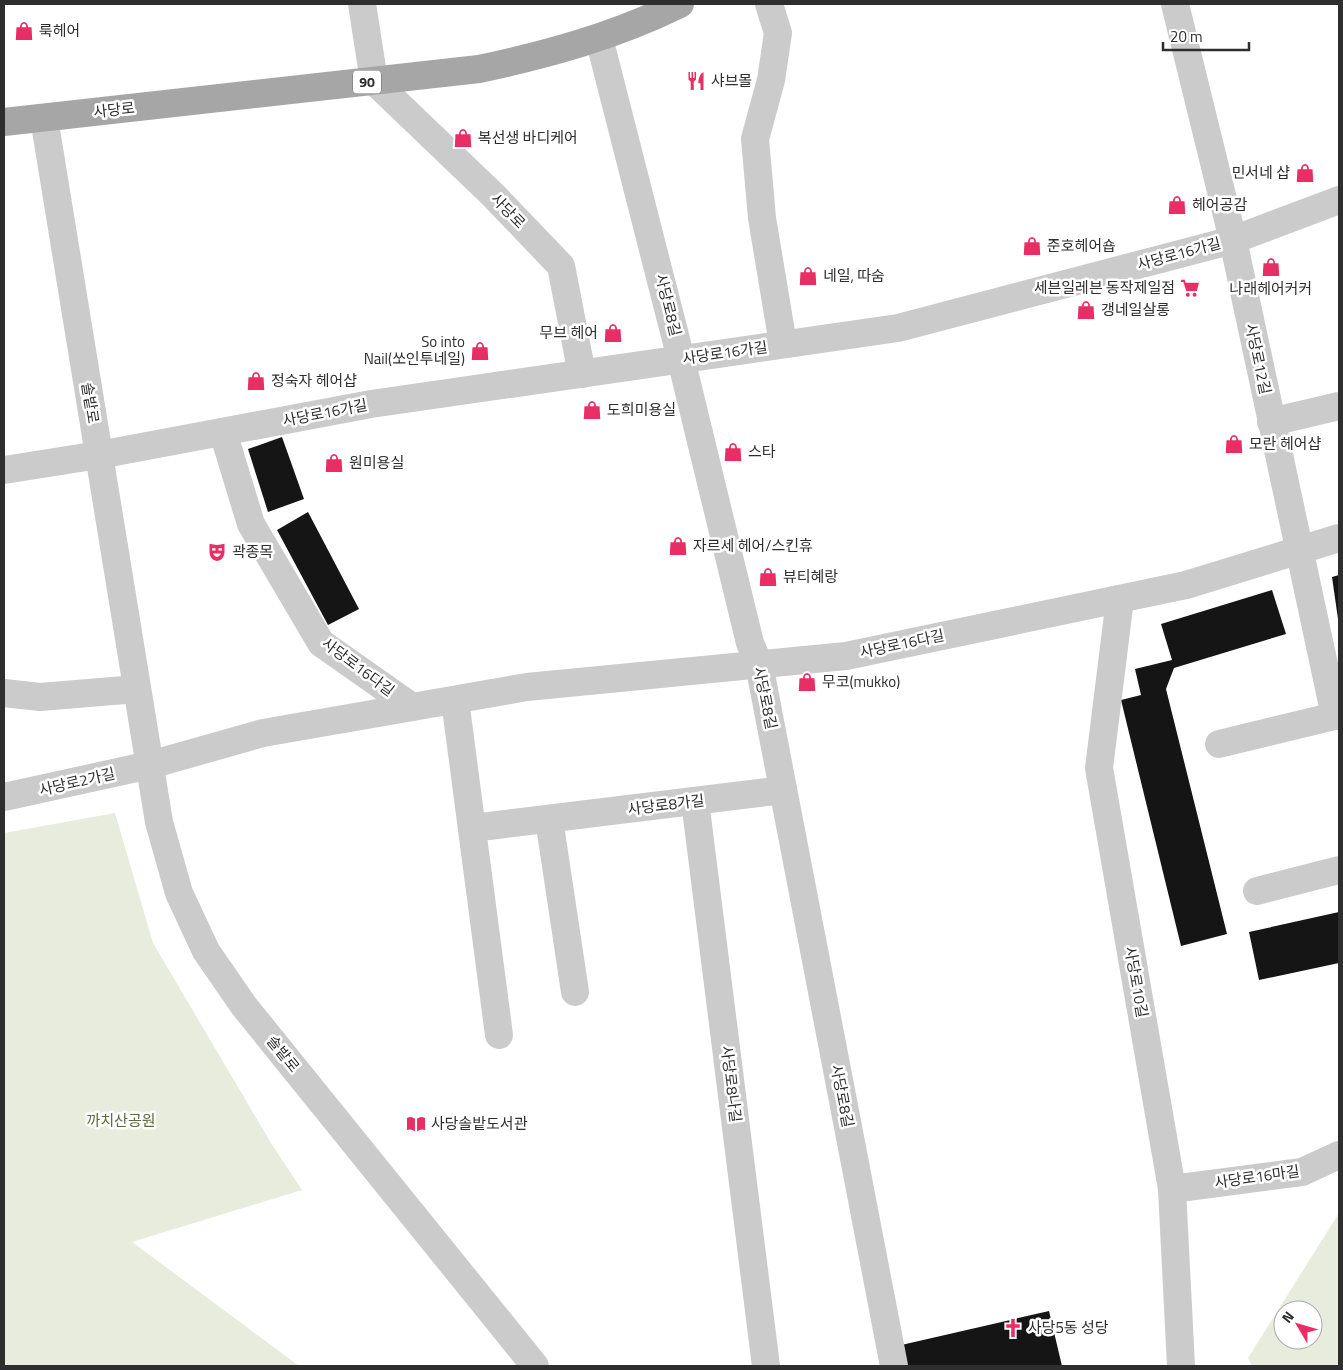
<svg xmlns="http://www.w3.org/2000/svg" width="1343" height="1370" viewBox="0 0 1343 1370" font-family="'Titillium Web','Noto Sans KR',sans-serif">
<style>
.green{fill:#e8ecdc;fill-rule:evenodd}
.building{fill:#151515}
.lines{fill:none;stroke-linecap:round;stroke-linejoin:round}
.minor{stroke:#cbcbcb;stroke-width:28}
.major{stroke:#a6a6a6;stroke-width:28}
.labels{text-anchor:middle;stroke-width:5;stroke-linejoin:round;paint-order:stroke}
.shield{fill:#fff;stroke:#6d6d6d;stroke-width:1}
.shield-label{font-size:14px;font-weight:bold;fill:#2e2e2e}
.poi-label{font-size:15px;fill:#2e2e2e;stroke:#fff;text-anchor:start}
.street-label{font-size:15px;fill:#2e2e2e;stroke:#fff}
.park-label{font-size:15px;fill:#5c6b3b;stroke:#fff}
</style>
<rect width="100%" height="100%" fill="#fff"/>
<g class="green">
<path d="M115,813L153,943L271,1143L302,1190L132,1242L299,1366H4V833Z"/>
<path d="M1339,1213V1366H1252L1248,1358ZM1283,1310H1313V1340H1283Z"/>
</g>
<g class="building">
<path d="M282,437L304,499L268,512L248,449Z"/>
<path d="M308,512L359,609L328,625L277,530Z"/>
<path d="M1339,575V619H1338L1332,577Z"/>
<path d="M1272,590L1286,634L1174,668L1166,689L1227,934L1181,946L1121,700L1141,695L1135,669L1172,660L1161,624Z"/>
<path d="M1339,912V963L1259,980L1249,932Z"/>
<path d="M1049,1311L1062,1366H902L897,1346Z"/>
</g>
<g class="lines">
<g class="minor">
<path d="M362,4L374,81L494,196L561,266L582,374"/>
<path d="M769,4L778,33L771,80L755,139L762,218L783,344"/>
<path d="M1175,4L1233,240L1335,716"/>
<path d="M599,38L681,359L750,643L759,664L894,1366"/>
<path d="M44,118L159,822L179,893L206,951L244,1006L535,1366"/>
<path d="M1271,422L1339,406"/>
<path d="M223,432L251,524L321,643L412,707"/>
<path d="M4,470L99,455L371,404L898,328L1233,240L1339,200"/>
<path d="M1120,599L1099,768L1172,1189L1181,1366"/>
<path d="M4,693L40,697L137,689"/>
<path d="M455,700L499,1035"/>
<path d="M1219,744L1339,715"/>
<path d="M4,797L150,765L263,733L527,687L846,656L1186,585L1339,538"/>
<path d="M695,801L766,1366"/>
<path d="M549,819L575,992"/>
<path d="M473,828L783,790"/>
<path d="M1257,891L1339,870"/>
<path d="M1172,1189L1302,1172L1339,1155"/>
</g>
<path class="major" d="M4,122L479,69C549,54 615,36 680,4"/>
</g>
<defs>
<g id="shop-bare" transform="scale(1.5)"><path d="M-5-2.5h2.3a2.7 3.5 0 0 1 5.4 0H5L5.5 6h-11ZM-1.5-2.5h3a1.5 2.3 0 0 0-3 0Z" fill="#e82e65" stroke="#fff" stroke-width="2.5" paint-order="stroke"/></g>
<g id="restaurant-bare" transform="scale(1.5)"><path d="M-5-6h1v4h1v-4h1v4h1v-4h1v5L-1.5 .5V6h-2V.5L-5-1ZM5-6V6H3V1.5H1.5Q1.5-4 5-6Z" fill="#e82e65" stroke="#fff" stroke-width="2.5" paint-order="stroke"/></g>
<g id="supermarket-bare" transform="scale(1.5)"><path d="M-6-5.5h2.5l.6 2H6L4.5 2H-2.5L-4.4-4H-6ZM-1.5 3.2a1.3 1.3 0 1 0 .1 0ZM3 3.2a1.3 1.3 0 1 0 .1 0Z" fill="#e82e65" stroke="#fff" stroke-width="2.5" paint-order="stroke"/></g>
<g id="theatre-bare" transform="scale(1.5)"><path d="M-5-5.5Q0-4 5-5.5V0Q5 5 0 6Q-5 5-5 0ZM-3.3-2.5H-1v1.5H-3.3ZM1-2.5H3.3v1.5H1ZM-2.8 1Q0 5.5 2.8 1Z" fill="#e82e65" stroke="#fff" stroke-width="2.5" paint-order="stroke"/></g>
<g id="library-bare" transform="scale(1.5)"><path d="M-6-4Q-3-5.5-.7-3.5V5Q-3 3-6 4ZM6-4Q3-5.5 .7-3.5V5Q3 3 6 4Z" fill="#e82e65" stroke="#fff" stroke-width="2.5" paint-order="stroke"/></g>
<g id="church-bare" transform="scale(1.5)"><path d="M-1.2-6h2.4v3.5h3.3v2.4h-3.3V6h-2.4V-.1h-3.3v-2.4h3.3Z" fill="#e82e65" stroke="#fff" stroke-width="2.5" paint-order="stroke"/></g>
</defs>
<g fill-rule="evenodd">
<use href="#shop-bare" x="24" y="31"/>
<use href="#restaurant-bare" x="696" y="81"/>
<use href="#shop-bare" x="463" y="138"/>
<use href="#shop-bare" x="1305" y="173"/>
<use href="#shop-bare" x="1177" y="205"/>
<use href="#shop-bare" x="1032" y="246"/>
<use href="#shop-bare" x="1271" y="267"/>
<use href="#shop-bare" x="808" y="276"/>
<use href="#supermarket-bare" x="1190" y="288"/>
<use href="#shop-bare" x="1086" y="310"/>
<use href="#shop-bare" x="613" y="333"/>
<use href="#shop-bare" x="480" y="351"/>
<use href="#shop-bare" x="256" y="381"/>
<use href="#shop-bare" x="592" y="410"/>
<use href="#shop-bare" x="1234" y="444"/>
<use href="#shop-bare" x="733" y="452"/>
<use href="#shop-bare" x="334" y="463"/>
<use href="#shop-bare" x="678" y="546"/>
<use href="#theatre-bare" x="217" y="552"/>
<use href="#shop-bare" x="768" y="577"/>
<use href="#shop-bare" x="807" y="682"/>
<use href="#library-bare" x="416" y="1124"/>
<use href="#church-bare" x="1013" y="1328"/>
</g>
<g class="labels">
<rect class="shield" x="353" y="70.5" width="28" height="23" rx="4"/>
<g class="shield-label">
<text x="367" y="87">90</text>
</g>
<g class="poi-label">
<text x="39" y="36">룩헤어</text>
<text x="711" y="86">샤브몰</text>
<text x="478" y="143">복선생 바디케어</text>
<text x="1290" y="178" text-anchor="end">민서네 샵</text>
<text x="1192" y="210">헤어공감</text>
<text x="1047" y="251">준호헤어숍</text>
<text x="823" y="281">네일, 따숨</text>
<text x="1175" y="293" text-anchor="end">세븐일레븐 동작제일점</text>
<text x="1271" y="294" text-anchor="middle">나래헤어커커</text>
<text x="1101" y="315">갱네일살롱</text>
<text x="598" y="338" text-anchor="end">무브 헤어</text>
<text x="465" y="347" text-anchor="end">So into<tspan x="465" dy="17">Nail(쏘인투네일)</tspan></text>
<text x="271" y="386">정숙자 헤어샵</text>
<text x="607" y="415">도희미용실</text>
<text x="1249" y="449">모란 헤어샵</text>
<text x="748" y="457">스타</text>
<text x="349" y="468">원미용실</text>
<text x="693" y="551">자르세 헤어/스킨휴</text>
<text x="232" y="557">곽종목</text>
<text x="783" y="582">뷰티혜랑</text>
<text x="822" y="687">무코(mukko)</text>
<text x="431" y="1129">사당솔밭도서관</text>
<text x="1028" y="1333">사당5동 성당</text>
</g>
<g class="street-label">
<text transform="translate(114 110) rotate(-6)" y="5">사당로</text>
<text transform="translate(508 211) rotate(46)" y="5">사당로</text>
<text transform="translate(1179 254) rotate(-15)" y="5">사당로16가길</text>
<text transform="translate(668 305) rotate(76)" y="5">사당로8길</text>
<text transform="translate(725 353) rotate(-8)" y="5">사당로16가길</text>
<text transform="translate(1258 359) rotate(78)" y="5">사당로12길</text>
<text transform="translate(90 403) rotate(81)" y="5">솔밭로</text>
<text transform="translate(325 413) rotate(-11)" y="5">사당로16가길</text>
<text transform="translate(902 644) rotate(-12)" y="5">사당로16다길</text>
<text transform="translate(358 667) rotate(37)" y="5">사당로16다길</text>
<text transform="translate(765 698) rotate(78)" y="5">사당로8길</text>
<text transform="translate(77 782) rotate(-13)" y="5">사당로2가길</text>
<text transform="translate(666 805) rotate(-7)" y="5">사당로8가길</text>
<text transform="translate(1136 982) rotate(80)" y="5">사당로10길</text>
<text transform="translate(283 1054) rotate(51)" y="5">솔밭로</text>
<text transform="translate(731 1084) rotate(83)" y="5">사당로8나길</text>
<text transform="translate(842 1096) rotate(79)" y="5">사당로8길</text>
<text transform="translate(1257 1177) rotate(-8)" y="5">사당로16마길</text>
</g>
<g class="park-label">
<text x="121" y="1126">까치산공원</text>
</g>
</g>
<rect width="1343" height="1370" fill="none" stroke="#2e2e2e" stroke-width="10"/>
<g transform="translate(1298 1325) rotate(308)"><circle r="24" fill="#ffffff" stroke="#ababab"/>
<path d="M0-4L9 19L0 12L-9 19Z" fill="#e82e65"/>
<text y="-8" font-size="14" font-weight="bold" text-anchor="middle" fill="#2e2e2e">N</text>
</g>
<path d="M1163 42v8h86v-8" fill="none" stroke="#2e2e2e" stroke-width="2.5"/>
<text x="1170" y="42" font-size="15" fill="#2e2e2e" stroke="#ffffff" stroke-width="4" paint-order="stroke">20 m</text>
</svg>
